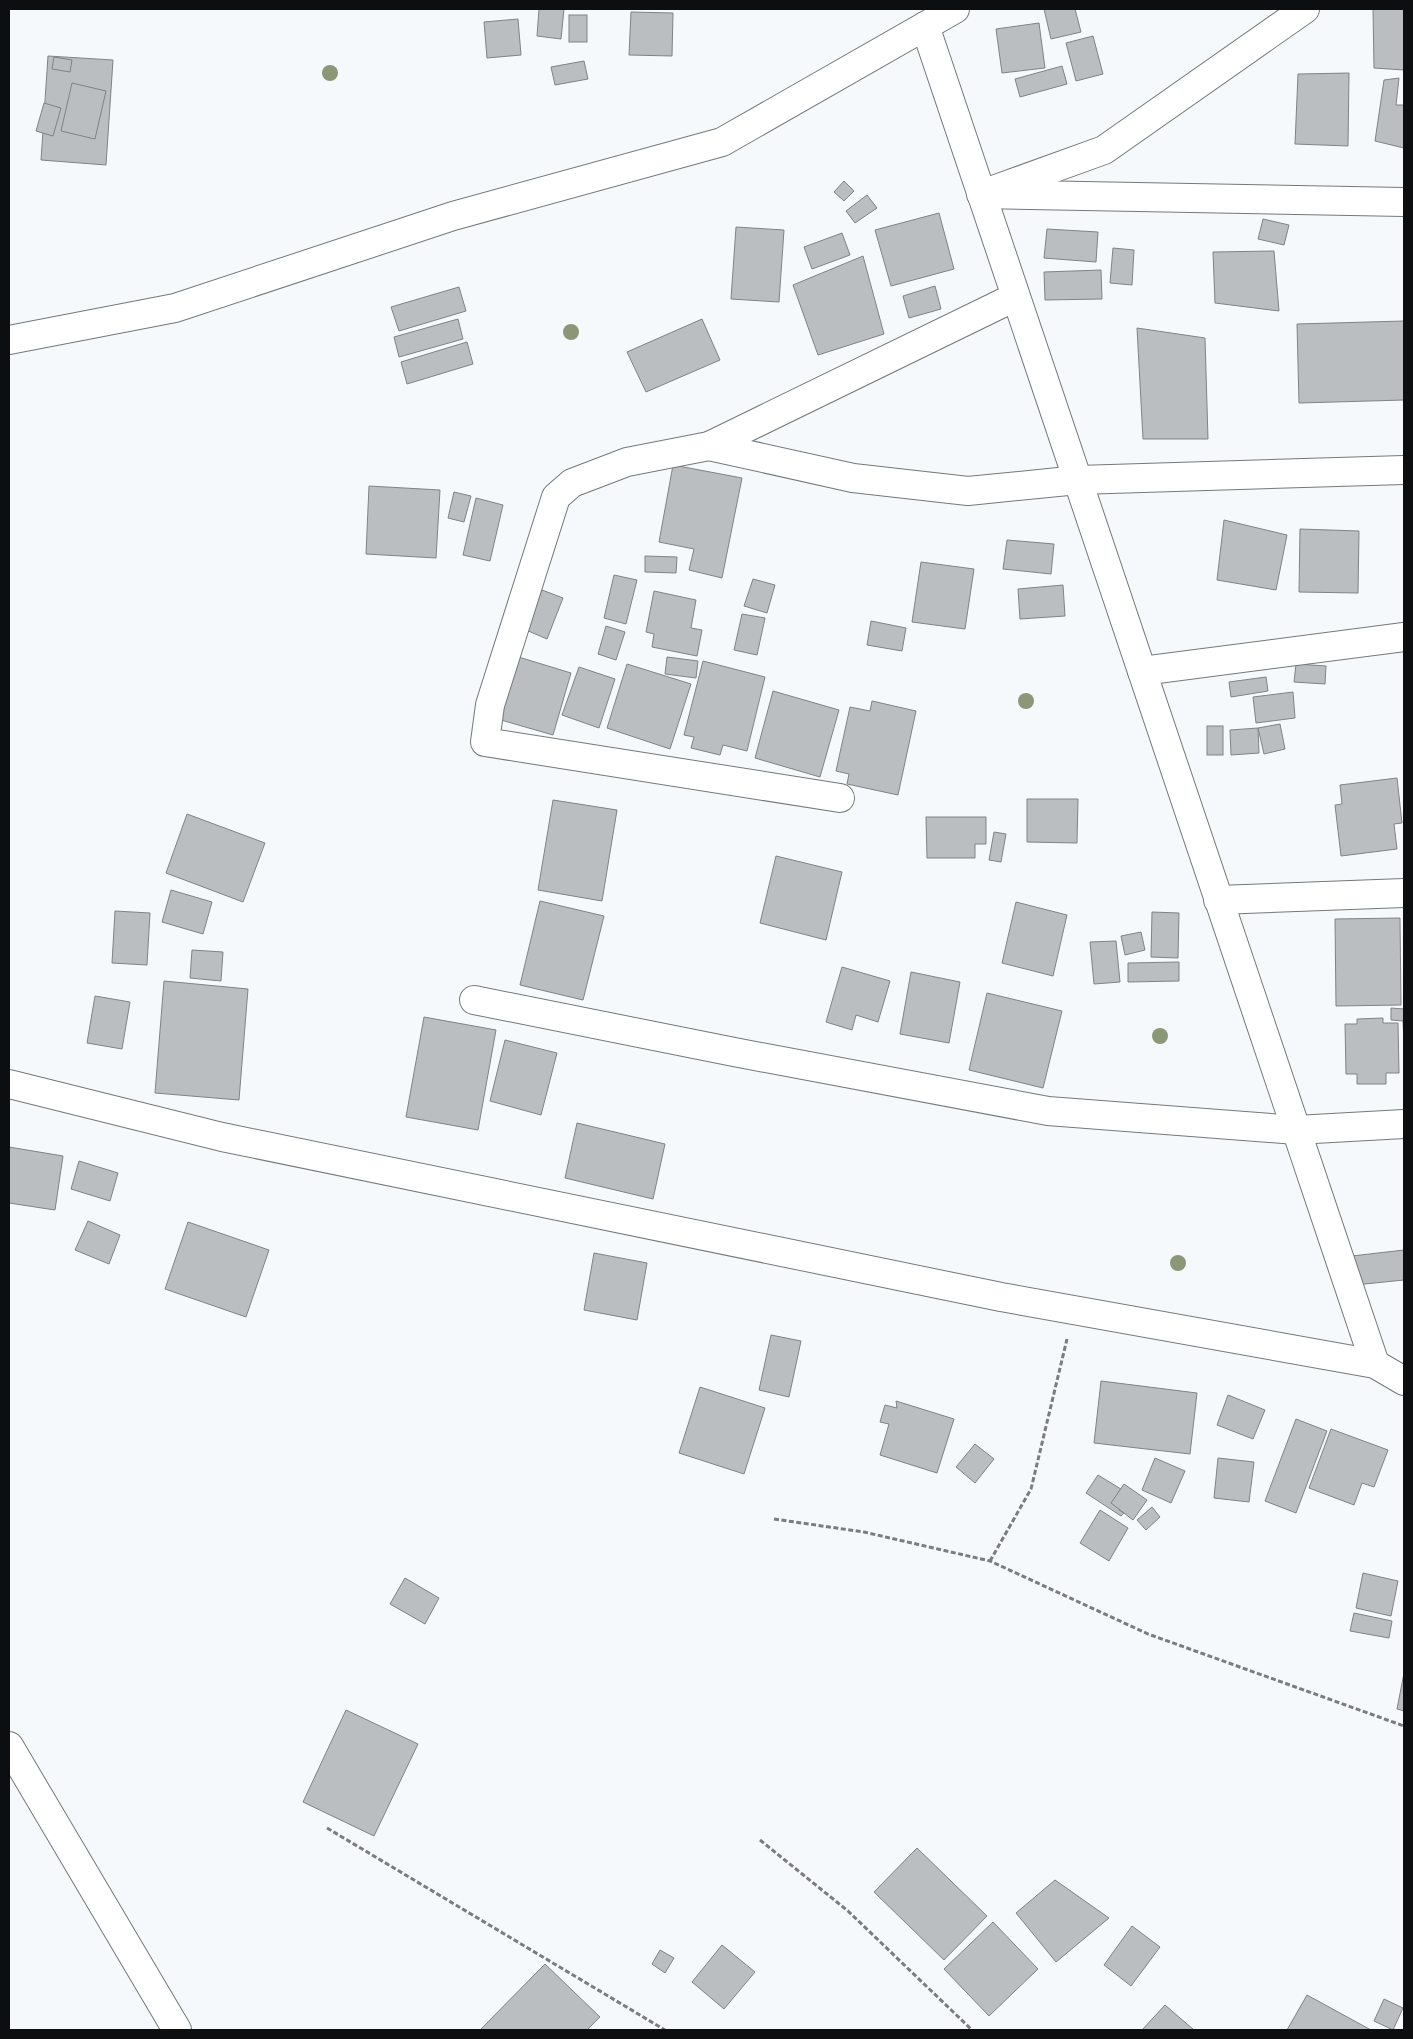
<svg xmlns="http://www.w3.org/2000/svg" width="1413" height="2039" viewBox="0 0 1413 2039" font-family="'PT Sans Narrow',sans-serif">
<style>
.building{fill:#babec1;stroke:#7f8386}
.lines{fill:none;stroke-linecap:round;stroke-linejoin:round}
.minor-casing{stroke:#75787b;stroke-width:30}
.path{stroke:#7a7c7e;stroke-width:3;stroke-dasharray:5 2.5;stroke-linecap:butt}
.minor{stroke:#fff;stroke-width:28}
.tree{fill:#8b9777}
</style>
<rect width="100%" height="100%" fill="#f5f9fc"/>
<g class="building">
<path d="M539,9H564L561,39L537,36Z"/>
<path d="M1044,9H1075L1081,32L1051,39Z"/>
<path d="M1373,9H1404V70L1374,68Z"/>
<path d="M631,12L673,13L672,56L629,55Z"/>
<rect x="569" y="15" width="18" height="27"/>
<path d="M518,19L521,55L487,58L484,22Z"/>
<path d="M1039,23L1045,68L1002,73L996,29Z"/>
<path d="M1093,36L1103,74L1076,81L1066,43Z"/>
<path d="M48,56L113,60L106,165L41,160Z"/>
<path d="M54,57L72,60L70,72L52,69Z"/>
<path d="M584,61L588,79L555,85L551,67Z"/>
<path d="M1062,66L1067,84L1020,97L1015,79Z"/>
<path d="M1349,73L1348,146L1295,144L1298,74Z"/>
<path d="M1399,78L1396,105H1404V148L1375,141L1384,80Z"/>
<path d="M72,83L106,91L95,139L61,131Z"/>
<path d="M44,103L61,108L53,136L36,131Z"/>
<path d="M844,181L854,191L844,201L834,192Z"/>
<path d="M867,195L877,208L855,223L846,211Z"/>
<path d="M939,213L954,269L891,286L875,230Z"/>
<path d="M1263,219L1289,225L1284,245L1258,239Z"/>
<path d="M736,227L784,230L779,302L731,299Z"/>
<path d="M1047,229L1098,232L1096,262L1044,258Z"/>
<path d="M842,233L850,255L812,269L804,247Z"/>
<path d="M1113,248L1134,250L1132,285L1110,283Z"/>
<path d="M1274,251L1279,311L1215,303L1213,252Z"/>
<path d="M863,256L884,334L818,355L793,285Z"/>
<path d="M1101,270L1102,299L1045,300L1044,272Z"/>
<path d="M935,286L941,309L909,318L903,296Z"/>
<path d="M459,287L466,311L399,331L391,307Z"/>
<path d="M458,319L463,339L399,357L394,337Z"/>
<path d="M702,319L720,360L646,392L627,352Z"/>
<path d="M1404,321V400L1299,403L1297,324Z"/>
<path d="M1137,328L1205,338L1208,439H1143Z"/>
<path d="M467,342L473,364L407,384L401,362Z"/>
<path d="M673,465L742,478L722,578L689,570L694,549L659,542Z"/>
<path d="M369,486L440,490L436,558L366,554Z"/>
<path d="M454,492L471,496L464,522L448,518Z"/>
<path d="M476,498L503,505L490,561L463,555Z"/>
<path d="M1224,520L1287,535L1276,590L1217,580Z"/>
<path d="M1300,529L1359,531L1358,593L1299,592Z"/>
<path d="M1007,540L1054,544L1051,574L1003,569Z"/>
<path d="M645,556L677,557L676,573L645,572Z"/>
<path d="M921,562L974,569L965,629L912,622Z"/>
<path d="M614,575L637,580L626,624L604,618Z"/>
<path d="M753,579L775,585L767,613L744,606Z"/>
<path d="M1063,585L1065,616L1020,619L1018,589Z"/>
<path d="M542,590L563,598L547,639L526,630Z"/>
<path d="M654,591L696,600L691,628L702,630L697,656L652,647L654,634L646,632Z"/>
<path d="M742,614L765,618L757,655L734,650Z"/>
<path d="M871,621L906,628L902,651L867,645Z"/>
<path d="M606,626L625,632L616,660L598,654Z"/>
<path d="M512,655L571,673L553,735L494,718Z"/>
<path d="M667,657L698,661L696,678L665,674Z"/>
<path d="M703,661L765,677L747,751L723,745L720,755L691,748L694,737L684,735Z"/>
<path d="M627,664L691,684L670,749L607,728Z"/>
<path d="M1296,664L1326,666L1325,684L1294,682Z"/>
<path d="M579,667L615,679L599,728L562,715Z"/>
<path d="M1266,677L1268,691L1231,697L1229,682Z"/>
<path d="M773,691L839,710L820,777L755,758Z"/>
<path d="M1293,692L1295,718L1256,723L1253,697Z"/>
<path d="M872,701L916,711L898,795L847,784L849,774L836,771L850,707L870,711Z"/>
<path d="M1280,724L1285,749L1264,754L1258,728Z"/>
<rect x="1207" y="726" width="16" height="29"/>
<path d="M1258,728L1259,753L1231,755L1230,730Z"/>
<path d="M1397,778L1402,823L1394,824L1397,849L1341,856L1335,805L1342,804L1340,785Z"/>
<path d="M1027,799H1078L1077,843L1027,842Z"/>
<path d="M553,800L617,810L602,901L538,890Z"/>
<path d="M187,814L265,843L243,902L166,873Z"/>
<path d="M926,817H986V844H975V858H927Z"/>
<path d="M994,832L1006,834L1001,862L989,860Z"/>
<path d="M776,856L842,872L826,940L760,923Z"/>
<path d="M171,890L212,902L203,934L162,922Z"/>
<path d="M540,901L604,916L583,1000L520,985Z"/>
<path d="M1016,902L1067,915L1053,976L1002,963Z"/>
<path d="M115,911L150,913L147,965L112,963Z"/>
<path d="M1152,912L1179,913L1178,958L1151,957Z"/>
<path d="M1400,918L1401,1005L1336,1006L1335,919Z"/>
<path d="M1141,932L1145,950L1125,955L1121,936Z"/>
<path d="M1116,941L1120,982L1094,984L1090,942Z"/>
<path d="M192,950L223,952L221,981L190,978Z"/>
<path d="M1179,962V981L1128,982V963Z"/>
<path d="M842,967L890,981L878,1022L856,1015L852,1030L826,1022Z"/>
<path d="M911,972L960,982L949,1043L900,1034Z"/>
<path d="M164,981L248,989L239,1100L155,1093Z"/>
<path d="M987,993L1062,1011L1043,1088L969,1070Z"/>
<path d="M95,996L130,1002L122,1049L87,1043Z"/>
<path d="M1391,1008L1404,1009V1043L1403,1021L1391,1020Z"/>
<path d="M424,1017L496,1030L478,1130L406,1117Z"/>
<path d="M1383,1018V1023H1398L1399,1073H1386V1084H1357V1074H1346L1345,1024H1357V1019Z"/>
<path d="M505,1040L557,1053L541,1115L490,1101Z"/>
<path d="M577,1123L665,1144L653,1199L565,1178Z"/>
<path d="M9,1147L63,1156L55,1210L9,1203Z"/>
<path d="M79,1161L118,1173L110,1201L71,1189Z"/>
<path d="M88,1221L120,1235L109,1264L75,1250Z"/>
<path d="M188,1222L269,1250L246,1317L165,1289Z"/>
<path d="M1404,1250V1280L1355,1285L1352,1256Z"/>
<path d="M594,1253L647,1263L637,1320L584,1310Z"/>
<path d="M771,1335L801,1341L789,1397L759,1390Z"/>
<path d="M1101,1381L1197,1393L1190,1454L1094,1443Z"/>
<path d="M700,1387L765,1408L744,1474L679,1453Z"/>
<path d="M1228,1395L1265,1410L1253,1439L1217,1425Z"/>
<path d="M896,1401L954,1419L937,1473L880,1455L889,1424L880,1422L885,1405L897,1408Z"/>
<path d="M1296,1419L1327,1431L1296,1513L1265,1501Z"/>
<path d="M1331,1429L1388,1450L1374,1487L1362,1483L1354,1505L1309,1488Z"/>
<path d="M975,1444L994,1459L975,1483L956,1467Z"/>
<path d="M1155,1458L1185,1471L1171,1503L1142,1490Z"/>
<path d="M1218,1458L1254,1462L1249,1502L1214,1498Z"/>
<path d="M1098,1475L1129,1494L1119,1510L1124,1513L1121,1516L1086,1493Z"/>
<path d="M1124,1484L1147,1500L1133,1520L1111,1503Z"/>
<path d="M1152,1507L1160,1517L1146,1530L1137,1520Z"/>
<path d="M1100,1510L1128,1528L1109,1561L1080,1543Z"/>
<path d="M1363,1573L1398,1581L1391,1616L1356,1608Z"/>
<path d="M405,1578L439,1598L425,1624L390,1604Z"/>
<path d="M1354,1613L1392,1621L1389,1638L1350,1631Z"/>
<path d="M1404,1673V1711L1397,1709Z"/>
<path d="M346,1710L418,1744L374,1836L303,1802Z"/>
<path d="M917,1848L987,1916L944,1960L874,1892Z"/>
<path d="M1055,1880L1109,1918L1056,1962L1016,1913Z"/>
<path d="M993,1922L1038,1969L989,2016L944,1969Z"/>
<path d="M1132,1926L1160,1947L1131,1986L1104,1965Z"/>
<path d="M722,1945L755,1972L724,2009L692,1982Z"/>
<path d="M660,1950L674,1958L665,1973L652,1964Z"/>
<path d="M545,1964L600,2017L587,2030H480Z"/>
<path d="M1307,1995L1371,2030H1287Z"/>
<path d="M1384,1999L1403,2008L1393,2030L1374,2021Z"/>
<path d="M1165,2005L1194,2030H1142Z"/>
</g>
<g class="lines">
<g class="minor-casing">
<g id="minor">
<path d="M925,26L1375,1364"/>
<path d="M996,189L1104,150L1305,9"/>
<path d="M981,194L1404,202"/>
<path d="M9,340L175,308L453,216L722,142L955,9"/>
<path d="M709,446L853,478L968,491L1078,480L1404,470"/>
<path d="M1142,671L1404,637"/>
<path d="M840,798L485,742L490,705L556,497L572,483L627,462L709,446L1015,297"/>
<path d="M1218,900L1404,893"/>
<path d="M474,1000L734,1052L1048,1111L1296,1130L1404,1124"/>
<path d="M9,1084L222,1137L1001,1297L1375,1364L1404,1381"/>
<path d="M9,1746L177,2030"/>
</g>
</g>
<g class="path">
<path d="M774,1519L864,1532L990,1561L1148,1634L1404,1726"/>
<path d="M990,1561L1031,1489L1067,1339"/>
<path d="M327,1828L665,2030"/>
<path d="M760,1840L848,1911L972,2030"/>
</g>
<use href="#minor" class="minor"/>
</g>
<g class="tree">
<circle cx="330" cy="73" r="8"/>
<circle cx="571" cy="332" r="8"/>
<circle cx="1026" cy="701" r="8"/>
<circle cx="1160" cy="1036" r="8"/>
<circle cx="1178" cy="1263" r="8"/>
</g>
<rect width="1413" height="2039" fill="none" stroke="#0d0e0f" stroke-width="20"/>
</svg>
